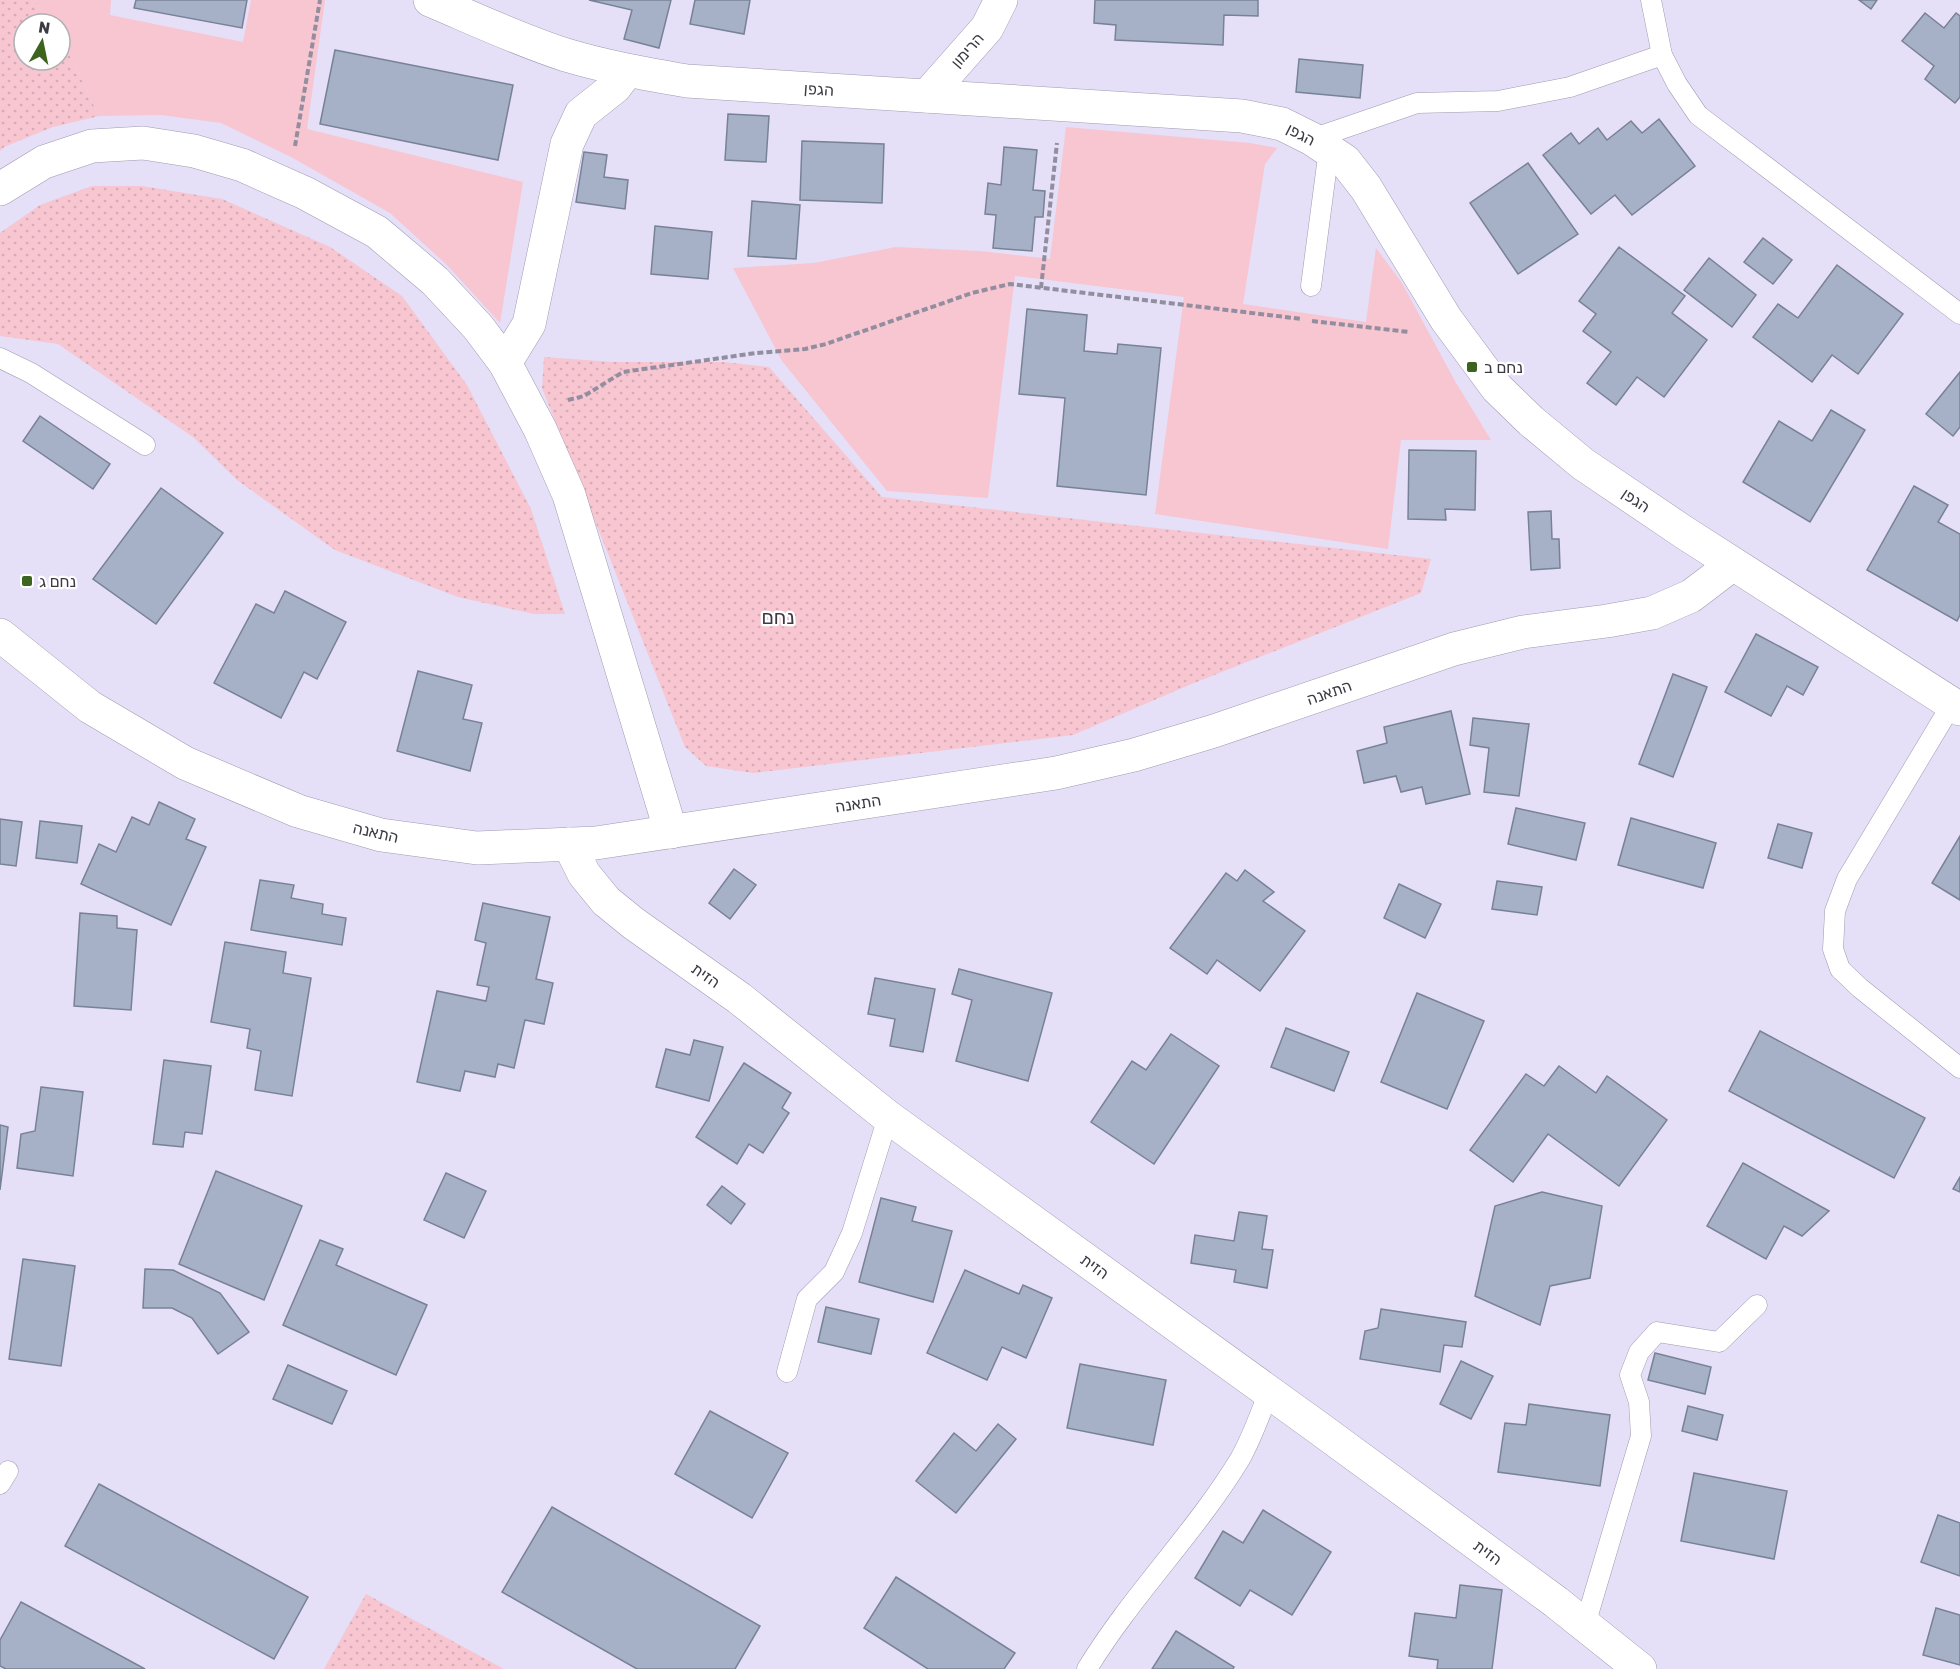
<svg xmlns="http://www.w3.org/2000/svg" width="1960" height="1669" viewBox="0 0 1960 1669" font-family="Rubik,'Noto Sans Hebrew',sans-serif">
<style>
.grass{fill:url(#grass-dots)}
.park{fill:#f7c6d1}
.building{fill:#a6b1c7;stroke:#788297;stroke-width:1.5}
.lines{fill:none;stroke-linecap:round;stroke-linejoin:round}
.lane-casing{stroke:#a09ab1;stroke-width:21}
.street-casing{stroke:#a09ab1;stroke-width:34}
.path{stroke:#928e9f;stroke-width:4;stroke-dasharray:6 3;stroke-linecap:butt}
.lane{stroke:#fff;stroke-width:20}
.street{stroke:#fff;stroke-width:33}
.poi-dot{fill:#3d641e;stroke:#fff;stroke-width:2}
.labels{text-anchor:middle;stroke-width:4.5;stroke-linejoin:round;paint-order:stroke}
.street-label{font-size:16px;fill:#3d3a44;stroke:#fff}
.poi-label{font-size:16px;fill:#3d3a44;stroke:#fff;text-anchor:start}
.quarter-label{font-size:20px;fill:#3d3a44;stroke:#fff}
</style>
<defs>
<pattern id="grass-dots" width="8" height="8" patternUnits="userSpaceOnUse" patternTransform="scale(1.5)"><rect width="8" height="8" fill="#f7c6d1"/><path d="M2 2h.1M6 6h.1" fill="none" stroke="#d5abb5" stroke-width="1.8" stroke-linecap="round"/></pattern>
</defs>
<rect width="100%" height="100%" fill="#e5dff8"/>
<g class="grass">
<path d="M0,0H36L53,24H24V60H60V35L99,116L53,127L4,147L0,151Z"/>
<path d="M92,186H142L222,199L330,247L402,296L467,385L531,509L565,614H534L458,597L335,550L237,480L193,437L58,344L0,336V233L40,205Z"/>
<path d="M544,357L613,362H724L769,367L882,497L1431,559L1421,593L1189,685L1073,735L753,773L706,766L685,747L542,388Z"/>
<path d="M366,1594L504,1669H324Z"/>
</g>
<g class="park">
<path d="M36,0H111L110,15L243,42L251,0H325L307,129L523,182L500,323L447,265L390,213L291,157L221,123L161,115L99,116L60,35V24H53Z"/>
<path d="M1066,127L1250,143L1277,148L1265,164L1243,304L1366,322L1376,248L1402,283L1455,381L1491,440H1401L1388,549L1155,514L1184,297L1015,276L988,498L887,491L782,361L733,268L814,263L896,247L980,251L1050,259Z"/>
</g>
<g class="building">
<path d="M136,0H247L242,28L134,8Z"/>
<path d="M589,0H671L659,48L624,39L632,10Z"/>
<path d="M695,0H750L744,34L690,24Z"/>
<path d="M1095,0H1258V16L1224,15L1223,45L1115,40L1116,25L1094,23Z"/>
<path d="M1859,0H1877L1871,9Z"/>
<path d="M1925,13L1944,28L1956,13L1960,16V97L1955,103L1925,79L1934,66L1902,41Z"/>
<path d="M335,50L513,85L498,160L320,124Z"/>
<path d="M1299,59L1363,65L1360,98L1296,92Z"/>
<path d="M728,114L769,116L766,162L725,160Z"/>
<path d="M1659,119L1695,166L1632,215L1615,195L1591,214L1543,155L1571,133L1579,144L1598,128L1607,140L1631,121L1642,133Z"/>
<path d="M802,141L884,144L882,203L800,200Z"/>
<path d="M1004,147L1037,150L1033,190L1045,191L1043,217H1035L1032,251L993,248L996,215L985,214L988,183L1001,185Z"/>
<path d="M584,152L607,155L604,177L628,180L625,209L576,202Z"/>
<path d="M1528,163L1578,234L1518,274L1470,203Z"/>
<path d="M752,201L800,205L796,259L748,256Z"/>
<path d="M655,226L712,232L708,279L651,274Z"/>
<path d="M1763,238L1792,260L1773,284L1744,262Z"/>
<path d="M1619,247L1685,296L1672,313L1707,340L1664,397L1637,377L1616,405L1587,383L1611,352L1583,331L1596,314L1579,301Z"/>
<path d="M1709,258L1756,295L1732,327L1684,290Z"/>
<path d="M1837,265L1903,314L1858,374L1832,355L1812,382L1753,337L1778,304L1798,318Z"/>
<path d="M1027,309L1087,315L1084,351L1117,354L1118,344L1161,348L1146,495L1057,486L1065,398L1019,394Z"/>
<path d="M1960,372V427L1953,436L1926,414Z"/>
<path d="M1831,410L1865,430L1810,522L1743,482L1779,421L1812,441Z"/>
<path d="M40,416L110,464L93,489L23,441Z"/>
<path d="M1409,450L1476,451L1475,510L1445,509L1446,520L1408,519Z"/>
<path d="M1914,486L1948,505L1938,522L1960,534V615L1957,621L1867,570Z"/>
<path d="M161,488L223,533L156,624L93,579Z"/>
<path d="M1551,511L1552,539H1559L1560,568L1531,570L1528,512Z"/>
<path d="M285,591L346,622L317,679L304,672L281,718L214,683L256,604L274,613Z"/>
<path d="M1756,634L1818,667L1803,695L1787,686L1771,716L1725,692Z"/>
<path d="M418,671L472,685L463,719L482,723L470,771L397,751Z"/>
<path d="M1673,674L1707,687L1673,777L1639,764Z"/>
<path d="M1451,711L1470,794L1426,804L1422,787L1401,792L1396,776L1364,783L1357,751L1387,743L1384,727Z"/>
<path d="M1473,718L1529,724L1519,796L1484,792L1489,748L1470,745Z"/>
<path d="M159,802L195,819L186,839L206,847L171,925L81,884L99,844L116,852L132,817L149,825Z"/>
<path d="M1516,808L1585,823L1576,860L1508,844Z"/>
<path d="M1631,818L1716,843L1703,888L1618,865Z"/>
<path d="M0,819L22,822L16,866L0,864Z"/>
<path d="M40,821L82,826L77,863L36,858Z"/>
<path d="M1778,824L1812,833L1802,868L1768,858Z"/>
<path d="M1960,836V900L1932,883Z"/>
<path d="M734,869L756,885L730,919L709,903Z"/>
<path d="M1245,870L1274,892L1263,901L1305,931L1260,991L1217,960L1207,974L1170,948L1226,873L1237,881Z"/>
<path d="M260,880L294,885L291,898L323,904L322,914L346,918L342,945L251,930Z"/>
<path d="M1497,881L1542,887L1537,915L1492,909Z"/>
<path d="M1399,884L1441,904L1425,938L1384,918Z"/>
<path d="M483,903L550,917L536,979L553,983L544,1024L525,1020L514,1068L498,1064L495,1077L465,1071L460,1091L417,1082L437,991L486,1001L489,987L477,985L486,943L475,940Z"/>
<path d="M80,913L117,916V928L137,930L131,1010L74,1006Z"/>
<path d="M225,942L286,952L283,973L311,978L292,1096L255,1090L261,1051L247,1048L250,1029L211,1022Z"/>
<path d="M959,969L1052,993L1028,1081L956,1061L972,1000L952,994Z"/>
<path d="M875,978L935,989L923,1052L890,1046L895,1019L868,1014Z"/>
<path d="M1417,993L1484,1021L1447,1109L1381,1082Z"/>
<path d="M1286,1028L1349,1052L1334,1091L1271,1067Z"/>
<path d="M1760,1031L1925,1118L1894,1178L1729,1091Z"/>
<path d="M1171,1034L1219,1066L1154,1164L1091,1122L1132,1061L1146,1070Z"/>
<path d="M694,1040L723,1047L709,1101L656,1087L666,1049L690,1055Z"/>
<path d="M164,1060L211,1066L202,1134L185,1132L183,1147L153,1144Z"/>
<path d="M744,1063L791,1093L782,1108L789,1113L763,1153L749,1144L737,1164L696,1137Z"/>
<path d="M1559,1066L1596,1093L1607,1076L1667,1120L1619,1186L1548,1134L1513,1182L1470,1150L1526,1074L1544,1086Z"/>
<path d="M41,1087L83,1092L73,1176L17,1168L21,1134L35,1131Z"/>
<path d="M0,1125L8,1127L0,1190Z"/>
<path d="M1743,1163L1829,1211L1802,1236L1784,1226L1766,1259L1707,1226Z"/>
<path d="M216,1171L302,1206L264,1300L179,1264Z"/>
<path d="M446,1173L486,1191L464,1238L424,1220Z"/>
<path d="M1960,1177V1192L1953,1189Z"/>
<path d="M722,1186L745,1204L731,1224L707,1205Z"/>
<path d="M1542,1192L1602,1206L1590,1278L1550,1286L1540,1325L1475,1296L1495,1206Z"/>
<path d="M881,1198L916,1207L912,1221L952,1231L933,1302L859,1282Z"/>
<path d="M1239,1212L1267,1216L1262,1249L1273,1250L1267,1288L1234,1282L1236,1270L1191,1263L1195,1235L1234,1241Z"/>
<path d="M320,1240L343,1249L336,1265L427,1305L396,1375L283,1325Z"/>
<path d="M23,1259L75,1266L61,1366L9,1359Z"/>
<path d="M145,1269L173,1270L220,1293L249,1332L218,1354L192,1318L172,1308H143Z"/>
<path d="M965,1270L1019,1294L1023,1285L1052,1298L1026,1358L1002,1347L987,1380L927,1353Z"/>
<path d="M826,1307L879,1319L871,1354L818,1342Z"/>
<path d="M1381,1309L1466,1322L1462,1347L1444,1345L1440,1372L1360,1359L1365,1331L1378,1328Z"/>
<path d="M1655,1353L1711,1367L1705,1394L1648,1380Z"/>
<path d="M1461,1361L1493,1376L1471,1419L1440,1404Z"/>
<path d="M1080,1364L1166,1380L1153,1445L1067,1428Z"/>
<path d="M288,1365L347,1391L332,1424L273,1399Z"/>
<path d="M1529,1404L1610,1415L1600,1486L1498,1472L1505,1423L1526,1425Z"/>
<path d="M1688,1406L1723,1415L1717,1440L1682,1431Z"/>
<path d="M710,1411L788,1453L752,1518L675,1474Z"/>
<path d="M998,1424L1016,1439L956,1513L916,1481L954,1433L976,1451Z"/>
<path d="M1694,1473L1787,1491L1774,1559L1681,1541Z"/>
<path d="M99,1484L308,1597L274,1659L65,1546Z"/>
<path d="M552,1507L760,1626L735,1669H637L502,1592Z"/>
<path d="M1263,1510L1331,1552L1292,1615L1250,1590L1240,1606L1195,1578L1223,1531L1243,1543Z"/>
<path d="M1938,1515L1960,1523V1576L1921,1562Z"/>
<path d="M896,1577L1015,1653L1004,1669H928L864,1628Z"/>
<path d="M1460,1585L1502,1590L1492,1669H1437L1438,1660L1409,1656L1415,1613L1456,1618Z"/>
<path d="M21,1602L145,1669H6L0,1666V1640Z"/>
<path d="M1936,1608L1960,1615V1665L1923,1655Z"/>
<path d="M1176,1631L1234,1667L1233,1669H1152Z"/>
</g>
<g class="lines">
<g class="lane-casing">
<g id="lane">
<path d="M1651,0L1662,55L1677,84L1698,115L1960,314"/>
<path d="M1312,139L1417,103L1498,101L1570,87L1662,55"/>
<path d="M1311,286L1329,149"/>
<path d="M0,358L31,373L145,445"/>
<path d="M1952,704L1847,879L1835,911L1833,949L1840,969L1860,988L1960,1068"/>
<path d="M787,1372L807,1299L834,1272L852,1233L888,1117"/>
<path d="M0,1484L8,1471"/>
<path d="M1585,1625L1641,1436L1639,1402L1630,1375L1639,1352L1657,1332L1719,1342L1757,1305"/>
<path d="M1087,1669C1132,1595 1195,1533 1240,1459C1252,1438 1260,1414 1269,1392"/>
</g>
</g>
<g class="street-casing">
<g id="street">
<path d="M430,0C475,19 519,40 566,55C606,67 646,74 687,81L1242,116L1282,124L1312,139L1345,161L1366,188L1446,319L1497,388L1531,421L1583,464L1685,533L1960,709"/>
<path d="M927,96L987,28L1001,0"/>
<path d="M0,189L44,162L92,146L143,143L194,151L242,165L305,193L377,232L435,281L478,327L505,363L540,429L569,495L671,832"/>
<path d="M505,363L529,324L567,144L581,114L615,87L627,71"/>
<path d="M0,635L90,707L185,763L298,811L381,835L477,848L596,843L1056,773L1134,755L1214,731L1454,649L1523,632L1607,621L1652,613L1691,596L1733,564"/>
<path d="M569,844L584,874L606,901L633,923L739,998L888,1117L1320,1429L1556,1602L1640,1669"/>
</g>
</g>
<g class="path">
<path d="M295,146L320,0"/>
<path d="M1041,288L1057,143"/>
<path d="M1312,321L1409,332"/>
<path d="M568,400L584,396L623,372L756,353L805,349L826,344L972,293L1010,284L1302,319"/>
</g>
<use href="#lane" class="lane"/>
<use href="#street" class="street"/>
</g>
<g class="poi-dot">
<rect x="1466" y="361" width="12" height="12" rx="3"/>
<rect x="21" y="575" width="12" height="12" rx="3"/>
</g>
<g class="labels">
<g class="street-label">
<text transform="translate(967 50) rotate(-49)" y="6">הרימון</text>
<text transform="translate(819 89) rotate(4)" y="6">הגפן</text>
<text transform="translate(1301 134) rotate(27)" y="6">הגפן</text>
<text transform="translate(1636 500) rotate(34)" y="6">הגפן</text>
<text transform="translate(1329 692) rotate(-19)" y="6">התאנה</text>
<text transform="translate(858 803) rotate(-9)" y="6">התאנה</text>
<text transform="translate(376 832) rotate(13)" y="6">התאנה</text>
<text transform="translate(706 975) rotate(35)" y="6">הזית</text>
<text transform="translate(1095 1266) rotate(36)" y="6">הזית</text>
<text transform="translate(1488 1552) rotate(36)" y="6">הזית</text>
</g>
<g class="poi-label">
<text x="1484" y="373">נחם ב</text>
<text x="39" y="587">נחם ג</text>
</g>
<g class="quarter-label">
<text x="778" y="624">נחם</text>
</g>
</g>
<g transform="translate(42 42) rotate(9)"><circle r="28" fill="#ffffff" stroke="#b1b0b4" stroke-width="1.5"/>
<path d="M0-4.5L10 22L0 15L-10 22Z" fill="#3d641e"/>
<text y="-9" font-size="16" font-weight="bold" text-anchor="middle" fill="#3d3a44">N</text>
</g>
</svg>
